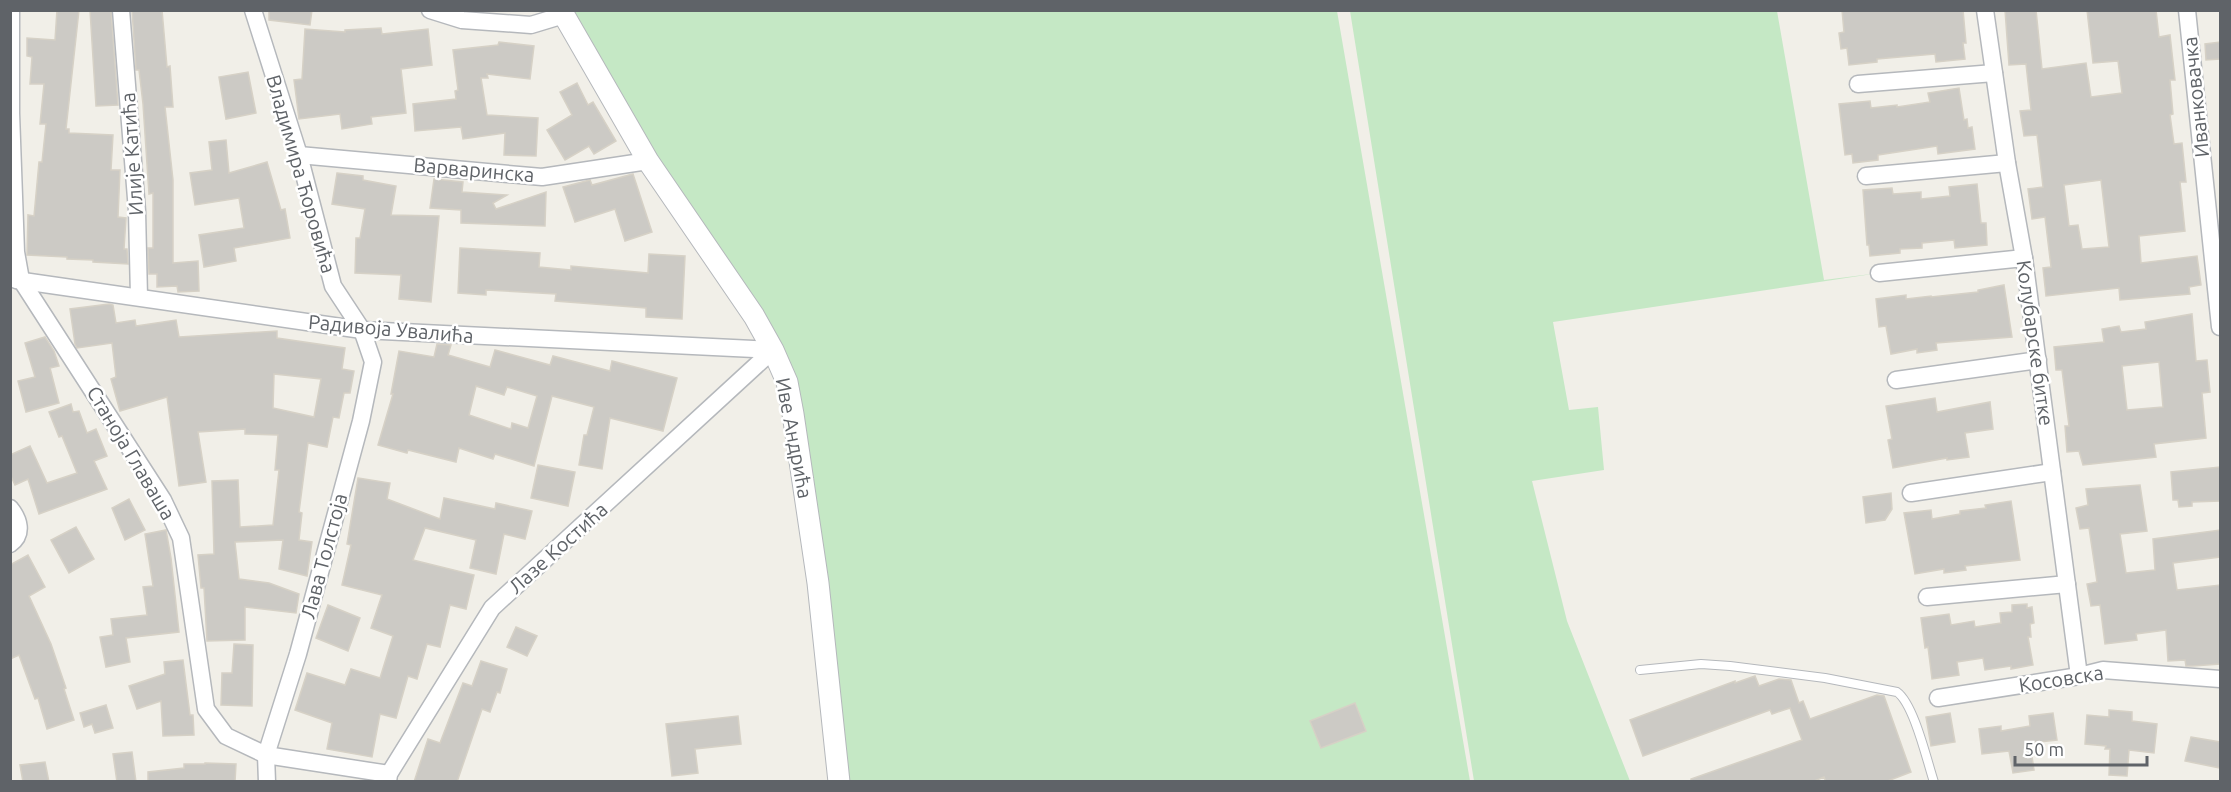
<svg xmlns="http://www.w3.org/2000/svg" width="2231" height="792" viewBox="0 0 2231 792" font-family="Ubuntu,sans-serif">
<style>
.green{fill:#c5e8c5}
.building{fill:#cccac5;stroke:#d6d1c6;stroke-width:1.5;fill-rule:evenodd}
.lines{fill:none;stroke-linecap:round;stroke-linejoin:round}
.service-casing{stroke:#b5b8bc;stroke-width:10}
.minor-casing{stroke:#b5b8bc;stroke-width:19}
.tertiary-casing{stroke:#b5b8bc;stroke-width:23}
.service{stroke:#fff;stroke-width:8}
.minor{stroke:#fff;stroke-width:16}
.tertiary{stroke:#fff;stroke-width:21}
.labels{text-anchor:middle;stroke-width:5;stroke-linejoin:round;paint-order:stroke}
.street-label{font-size:20px;fill:#5f6368;stroke:#fff}
</style>
<rect width="100%" height="100%" fill="#f1efe8"/>
<g class="green">
<path d="M561,11H1337L1470,781H839L787,382Z"/>
<path d="M1350,11H1777L1824,280L1879,273L1553,322L1569,410L1598,407L1604,470L1532,481L1567,621L1630,781H1474Z"/>
</g>
<g class="building">
<path d="M57,10H79L66,129H69V133L113,135L111,170H120L118,217L126,218L124,249H127L128,264L93,262V260L67,259V257L27,255L28,215L34,216L39,162H42L46,124H40L44,84H30L32,57L27,56V38L55,40Z"/>
<path d="M90,10H111L118,105L96,106Z"/>
<path d="M132,10H162L167,67L170,66L173,107H165L173,180V263L198,261L199,291L178,292L177,286L157,287V274H149L148,248H153V193L149,194L143,104L139,70H136Z"/>
<path d="M269,10H312L310,25L269,20Z"/>
<path d="M1842,10H1963L1966,43H1963L1965,59L1936,62L1935,54L1877,59V62L1849,65L1847,48L1841,49L1839,33L1844,32Z"/>
<path d="M2005,10H2036L2042,69L2086,63L2091,97L2122,93L2118,61L2093,63L2087,10H2156L2159,37L2170,35L2175,80H2170L2173,114L2170,115L2174,144L2182,143L2186,182H2180L2185,231L2139,236L2141,263L2197,256L2201,285L2189,287L2190,294L2120,300L2119,288L2046,296L2043,268L2051,267L2045,217L2032,219L2028,189L2043,187L2037,135L2024,136L2020,111L2031,110L2026,64L2009,65ZM2101,180L2109,247L2082,249L2078,225L2069,226L2064,185Z"/>
<path d="M381,28L382,34L428,29L432,65L401,69L406,113L371,117L372,124L342,129L340,114L299,119L294,80L302,79L305,29L345,32V30Z"/>
<path d="M499,42L534,46L530,79L487,74L488,78H481L487,115L538,118L536,156L504,155L505,133L463,139L461,127L415,131L413,104L456,99L455,91L458,90L453,50L498,45Z"/>
<path d="M2220,42V59L2206,60L2205,44Z"/>
<path d="M248,72L256,113L226,119L219,77Z"/>
<path d="M577,83L588,105L593,102L616,141L594,154L589,146L565,160L547,130L572,115L560,92Z"/>
<path d="M1959,88L1964,120L1967,119L1968,128L1972,127L1975,149L1938,154L1937,146L1878,155V160L1853,163L1852,154L1845,155L1839,104L1870,101L1871,108L1897,105V107L1930,102L1928,93Z"/>
<path d="M226,140L229,173L267,162L281,210L285,209L290,238L234,248L236,261L204,267L199,235L244,228L239,198L195,205L190,173L212,170L209,142Z"/>
<path d="M337,173L363,176V180L396,186L391,215L439,216L431,302L399,299L401,275L355,273L356,238H360L365,209L332,204Z"/>
<path d="M633,174L652,232L625,241L615,209L575,222L563,187L590,180L592,185Z"/>
<path d="M434,179L463,182L462,192L507,195L493,203L496,209L546,192L545,226L461,223V210L430,208Z"/>
<path d="M1977,184L1981,223H1986L1987,245L1955,248L1954,240L1922,243V248L1900,249V253L1870,256L1869,245H1867L1863,190L1892,188L1893,194L1921,192V199L1950,196L1949,187Z"/>
<path d="M460,248L540,253L539,267L571,270V266L648,273L649,254L685,256L682,319L646,317V308L555,301L556,294L486,290V295L458,293Z"/>
<path d="M2004,285L2012,337L1936,343L1937,350L1917,353V349L1891,354L1886,326L1879,327L1876,299L1906,295V299L1931,296V297L1978,292V290Z"/>
<path d="M109,304L113,305L116,323L135,320L136,326L176,320L179,337L277,331V338L345,348L342,369L354,371L350,393H344L339,418L333,417L327,447L308,443L299,512L302,513L299,540L312,542L307,576L279,569L283,540L235,542L239,579L269,583L299,594L296,613L245,607V640L207,641L204,588H201L198,555L214,554L212,481L238,480L240,527L273,525L279,470H275L278,435L245,434V429L198,432L206,482L179,486L167,397L120,411L111,379L116,377L112,343L77,348L75,344L70,309ZM274,374L321,379L314,417L273,408Z"/>
<path d="M2192,314L2196,361L2207,360L2208,371L2210,392L2202,393L2206,438L2154,444L2156,457L2083,465L2079,451L2067,452L2065,426H2069L2062,370H2056L2054,347L2104,342L2102,329L2119,326L2121,332L2146,329L2145,322ZM2159,362L2163,407L2127,410L2122,366Z"/>
<path d="M45,337L54,351L59,366L50,368L59,403L26,412L18,381L35,377L25,343Z"/>
<path d="M437,344L451,345L448,355L490,367L495,350L550,365L553,356L610,371L612,361L677,378L663,431L610,418L602,469L579,465L584,435H587L594,407L552,396L534,466L495,454L493,459L459,448L456,462L408,450L407,453L378,445L393,394H391L399,351L434,357ZM476,386L504,395L507,387L537,396L528,428L512,423L511,429L469,415Z"/>
<path d="M1935,398L1937,412L1990,402L1993,429L1965,433L1969,457L1947,460V458L1893,468L1888,440L1892,439L1886,406Z"/>
<path d="M71,404L73,412L79,411L87,433L96,429L107,456L94,461L107,489L39,514L28,479L15,485L10,474V455L30,446L47,483L77,473L62,436L59,437L49,412Z"/>
<path d="M538,465L575,472L568,506L531,498Z"/>
<path d="M2220,467V501L2192,502V506L2179,507L2178,500H2173L2171,472Z"/>
<path d="M358,478L390,483L387,499L440,519L444,498L495,509L496,503L532,511L525,539L504,534L496,574L470,568L476,540L425,528L413,560L474,575L466,609L450,605L440,647L427,644L417,679L408,676L396,718L380,714L372,757L327,749L332,723L295,710L307,673L345,685L351,669L380,678L393,636L371,628L382,595L342,585L351,545L347,544Z"/>
<path d="M2140,485L2147,531L2120,534L2126,573L2155,570L2153,539L2220,530V557L2173,563L2177,590L2220,585V664L2193,666H2186L2185,660L2168,661L2166,630L2136,634L2137,640L2105,644L2100,605L2091,606L2087,584L2097,582L2089,528L2080,529L2076,508L2088,505L2086,489Z"/>
<path d="M1891,493L1892,509L1885,520L1866,523L1863,497Z"/>
<path d="M129,499L145,530L125,540L112,508Z"/>
<path d="M2011,501L2020,560L1965,566L1966,570L1944,573V569L1915,574L1904,513L1931,510L1932,519L1960,514V511L1986,508L1985,505Z"/>
<path d="M76,527L94,559L69,573L51,540Z"/>
<path d="M166,530L171,558L179,632L126,638L130,662L106,667L100,637L113,635L111,619L147,615L143,587L153,586L145,534Z"/>
<path d="M28,555L45,587L29,596L51,644L66,688L64,689L74,720L47,729L38,698L35,699L19,655L10,659V565Z"/>
<path d="M2027,604V608L2032,607L2034,623L2030,624L2031,637H2028L2033,665L2011,669V666L1985,670L1983,658L1957,662L1959,675L1932,679L1928,647L1925,648L1921,618L1949,614L1951,625L1974,621L1975,627L2001,623L2000,613L2012,612V605Z"/>
<path d="M328,605L360,618L348,651L316,638Z"/>
<path d="M516,627L537,636L527,656L507,647Z"/>
<path d="M234,644L253,645L252,706L221,705L222,673H232Z"/>
<path d="M183,660L190,715H193L194,735L163,736L161,701L137,709L129,686L165,674L164,662Z"/>
<path d="M481,661L507,669L500,693L497,692L490,712L482,709L457,782H414L428,739L440,743L463,683L472,686Z"/>
<path d="M1755,676L1759,686L1779,679L1791,680L1799,703L1803,701L1810,719L1877,695L1884,696L1911,772L1885,782H1826L1824,777L1812,782H1691V779L1802,740L1790,708L1772,714L1770,710L1643,756L1630,720L1735,681V683Z"/>
<path d="M1355,703L1366,731L1321,748L1310,721Z"/>
<path d="M106,705L113,728L95,733L92,724L84,727L80,713Z"/>
<path d="M2109,710L2132,712V721L2157,724L2154,753L2129,750L2127,776L2109,775L2110,749H2105L2106,746L2085,744L2087,715L2109,717Z"/>
<path d="M1950,713L1955,742L1931,746L1926,717Z"/>
<path d="M2053,713L2057,740L2030,743L2034,770L2013,773L2009,751L1982,754L1979,729L2001,726V731L2030,726L2029,716Z"/>
<path d="M738,716L741,744L695,749L698,773L672,776L666,724Z"/>
<path d="M2191,737L2220,742V768L2185,761Z"/>
<path d="M132,752L136,782H117L113,754Z"/>
<path d="M45,762L49,782H23L20,765Z"/>
<path d="M205,763L236,764L235,782H148V772L184,768V764H205Z"/>
</g>
<g class="lines">
<g class="service-casing">
<path id="service" d="M1640,670L1701,664L1730,666L1825,678L1897,692C1914,704 1927,761 1934,782"/>
</g>
<g class="minor-casing">
<g id="minor">
<path d="M11,10V113L16,252L21,280L163,500L181,538L206,709L226,736L266,755L389,774"/>
<path d="M121,10L137,211L139,297"/>
<path d="M253,10L299,155L333,286L362,330L373,362L361,421L298,654L266,755L267,782"/>
<path d="M430,10L462,20L531,25L564,15"/>
<path d="M1985,10L2007,163L2024,258L2079,676"/>
<path d="M2187,10L2220,327"/>
<path d="M1858,84L1994,73"/>
<path d="M299,155L542,177L648,161"/>
<path d="M1866,176L2007,163"/>
<path d="M1879,273L2024,258"/>
<path d="M16,280L362,330L773,350"/>
<path d="M1896,380L2038,360"/>
<path d="M1911,493L2052,472"/>
<path d="M10,508C19,519 24,534 10,544"/>
<path d="M1927,597L2067,584"/>
<path d="M1938,698L2079,676L2103,670L2220,679"/>
<path d="M388,782L389,774L492,608L773,350"/>
</g>
</g>
<g class="tertiary-casing">
<path id="tertiary" d="M561,10L648,161L754,316L773,350L787,382L793,414L818,583L839,782"/>
</g>
<use href="#service" class="service"/>
<use href="#minor" class="minor"/>
<use href="#tertiary" class="tertiary"/>
</g>
<g class="labels">
<g class="street-label">
<text transform="translate(2196 97) rotate(-96)" y="7">Иванковачка</text>
<text transform="translate(132 154) rotate(-94)" y="7">Илије Катића</text>
<text transform="translate(474 170) rotate(5)" y="7">Варваринска</text>
<text transform="translate(301 174) rotate(74)" y="7">Владимира Ћоровића</text>
<text transform="translate(391 329) rotate(5)" y="7">Радивоја Увалића</text>
<text transform="translate(2035 343) rotate(82)" y="7">Колубарске битке</text>
<text transform="translate(794 438) rotate(79)" y="7">Иве Андрића</text>
<text transform="translate(131 453) rotate(59)" y="7">Станоја Главаша</text>
<text transform="translate(558 548) rotate(-42)" y="7">Лазе Костића</text>
<text transform="translate(324 556) rotate(-75)" y="7">Лава Толстоја</text>
<text transform="translate(2061 679) rotate(-9)" y="7">Косовска</text>
</g>
</g>
<rect width="2231" height="792" fill="none" stroke="#5f6368" stroke-width="24"/>
<path d="M2015 756v9h132v-9" fill="none" stroke="#5f6368" stroke-width="3"/>
<text x="2024" y="756" font-size="18" fill="#5f6368" stroke="#ffffff" stroke-width="4.5" paint-order="stroke">50 m</text>
</svg>
